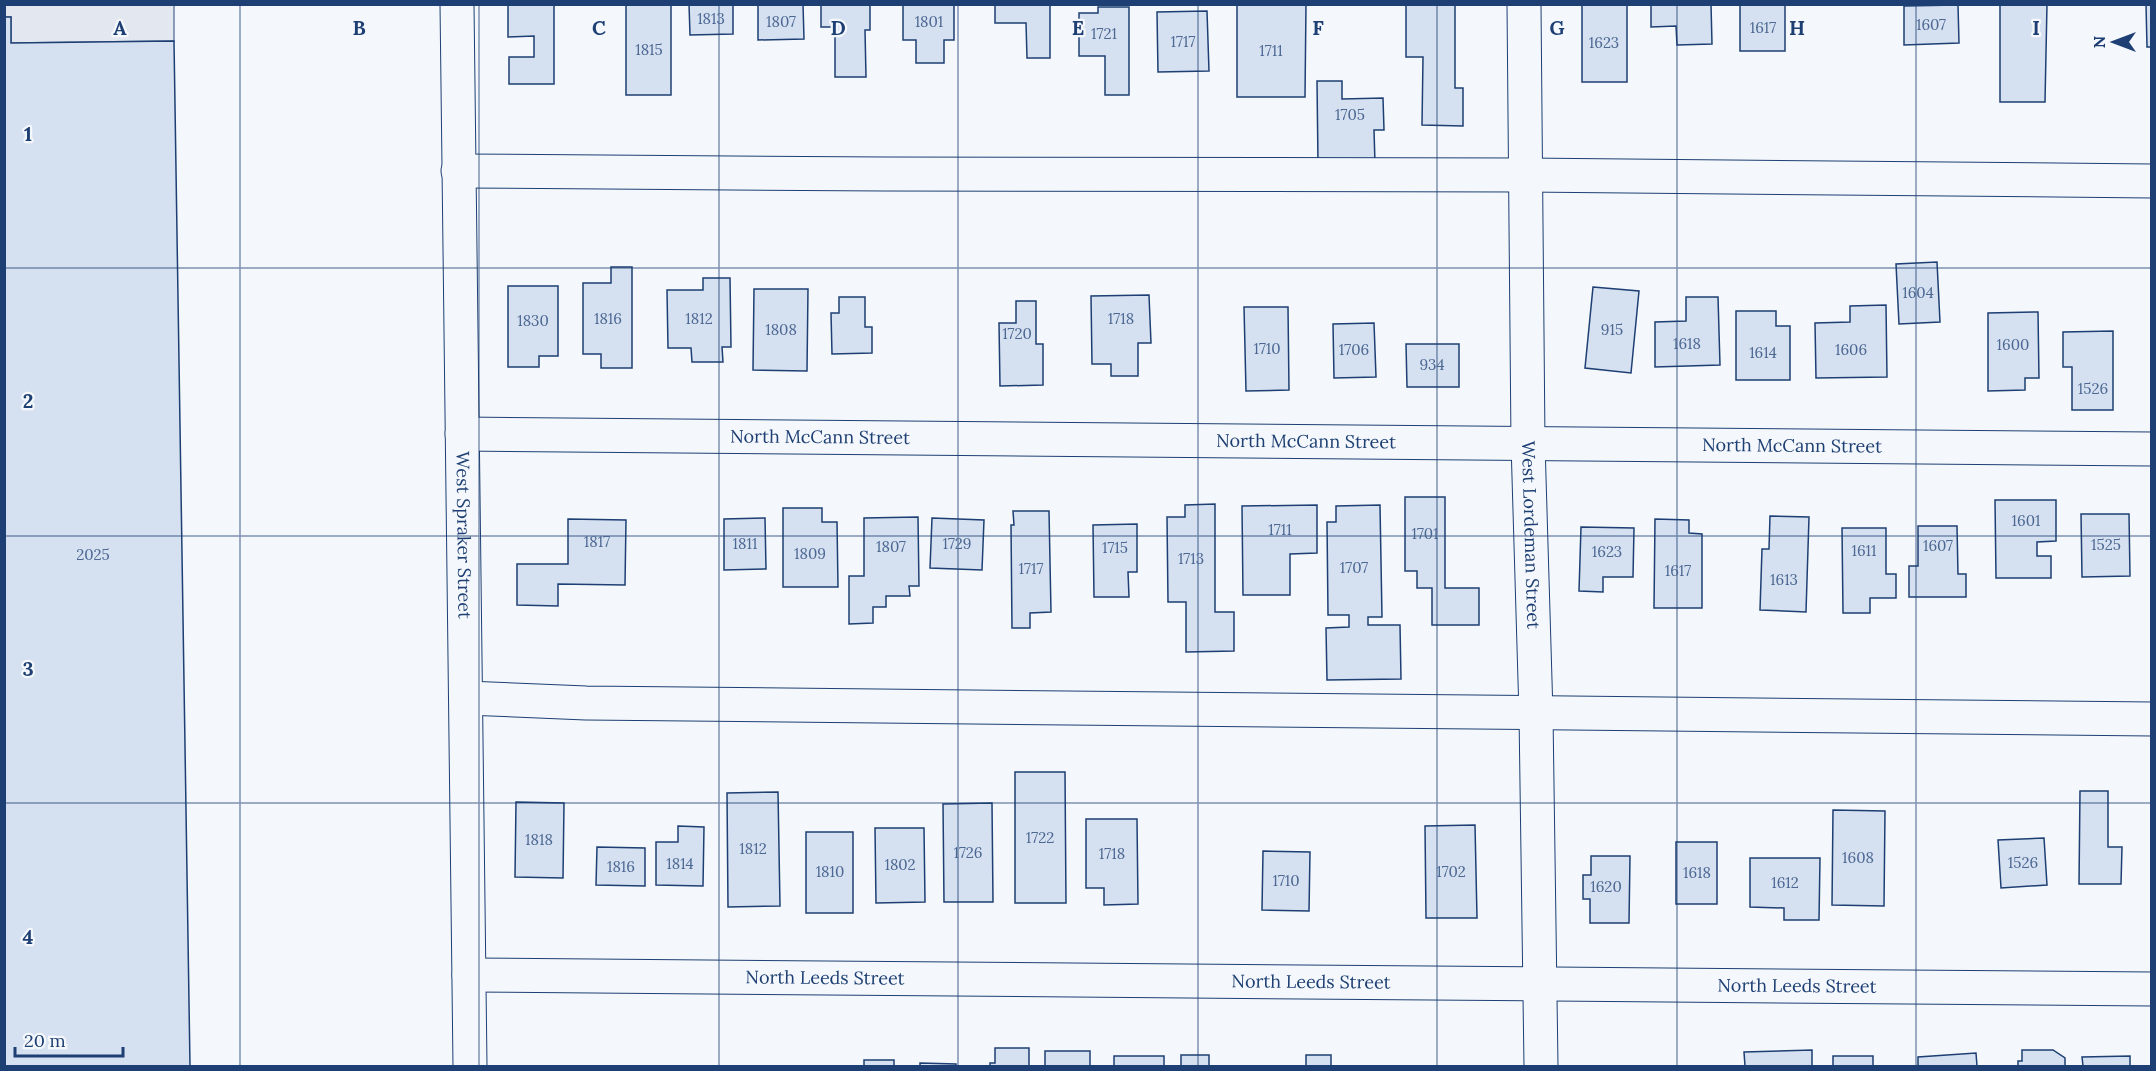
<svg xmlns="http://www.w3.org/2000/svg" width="2156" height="1071" viewBox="0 0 2156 1071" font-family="Lora,serif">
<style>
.parking{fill:#e3e8f0;stroke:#687fa3;stroke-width:1.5}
.building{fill:#d5e0f0;stroke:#1d3f73;stroke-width:1.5}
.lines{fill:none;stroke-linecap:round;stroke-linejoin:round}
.minor-casing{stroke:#1d3f73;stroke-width:35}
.minor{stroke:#f4f7fb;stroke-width:33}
.grid{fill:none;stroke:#1d3f73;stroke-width:1.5;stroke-opacity:0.55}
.labels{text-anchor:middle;stroke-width:4.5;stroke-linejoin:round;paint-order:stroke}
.number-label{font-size:15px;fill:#4b6792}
.street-label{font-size:18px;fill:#1d3f73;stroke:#f4f7fb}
.grid-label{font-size:20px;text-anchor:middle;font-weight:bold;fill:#1d3f73;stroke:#f4f7fb;stroke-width:4.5;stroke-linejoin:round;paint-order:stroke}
</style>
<rect width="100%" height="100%" fill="#f4f7fb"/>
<path class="parking" d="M4,5H174V41L11,43V17H5Z"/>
<g class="building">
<path d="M508,4H554V84H509V57H534V36L508,37Z"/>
<rect x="626" y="4" width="45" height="91"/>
<path d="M689,4H733V34L690,35Z"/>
<path d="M758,4H803L804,39L758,40Z"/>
<path d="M821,4H870V30H865L866,77H835V27H821Z"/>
<path d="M903,4H954V40H944V63H916V40H903Z"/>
<path d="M995,4H1050V58H1027L1026,23H995Z"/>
<path d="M1237,4H1306L1305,97H1237Z"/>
<path d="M1406,4H1455V88H1463V126L1422,125L1423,57H1406Z"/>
<rect x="1582" y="4" width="45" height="78"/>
<path d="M1651,4H1711L1712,44L1677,45L1676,26L1651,27Z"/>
<rect x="1740" y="4" width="45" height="47"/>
<path d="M2000,4H2047L2045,102H2000Z"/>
<path d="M2146,4H2152V47H2147Z"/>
<path d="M1958,5L1959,43L1904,45V6Z"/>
<path d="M1098,7H1129V95H1105V56H1079V13H1098Z"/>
<path d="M1207,11L1209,71L1158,72L1157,12Z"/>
<path d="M4,17H11V43L174,41L190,1066H4Z"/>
<path d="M1317,81H1342V99L1383,98L1384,130H1374L1375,163H1318Z"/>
<path d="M1937,262L1940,322L1899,324L1896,264Z"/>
<path d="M611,267H632V368H601V354H583V283H611Z"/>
<path d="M703,278H730L731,347H722L723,362H692L691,348H668L667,290H703Z"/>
<path d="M508,286H558V356H539V367H508Z"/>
<path d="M1593,287L1639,291L1631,373L1585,368Z"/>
<path d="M754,289H808L807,371L753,370Z"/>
<path d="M1149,295L1151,343H1138V376H1111V364H1092L1091,296Z"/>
<path d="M839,297H865V327H872V353L832,354L831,313H839Z"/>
<path d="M1686,297H1718L1720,365L1655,367V322L1686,321Z"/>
<path d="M1016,301H1036V344H1043V385L1000,386L999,323H1016Z"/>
<path d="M1886,305L1887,377L1816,378L1815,323L1850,322V306Z"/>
<path d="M1244,307H1288L1289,390L1246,391Z"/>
<path d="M1736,311H1776V326H1790V380H1736Z"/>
<path d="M2038,312L2039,378H2025V390L1988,391V313Z"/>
<path d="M1374,323L1376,377L1334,378L1333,324Z"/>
<path d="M2113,331V410H2072V367H2063V332Z"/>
<path d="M1406,344H1459V387H1407Z"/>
<path d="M1405,497H1445V588H1479V625H1432V588H1417V571H1405Z"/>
<path d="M1995,500H2056V541L2037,542V556H2051V578H1996Z"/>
<path d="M1215,504V612H1234V651L1186,652V602H1168L1167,517H1185V505Z"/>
<path d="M1317,505V553L1290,554V595H1243L1242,506Z"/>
<path d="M1380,505L1382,617H1368V625H1400L1401,679L1327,680L1326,628L1349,627V615H1328L1327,522H1336V506Z"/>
<path d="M783,508H822V522H837L838,587H783Z"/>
<path d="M1013,511H1049L1051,612L1030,613V628H1012L1011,525H1014Z"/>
<path d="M2081,514H2129L2130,576L2082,577Z"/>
<path d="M1770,516L1809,517L1806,612L1760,610L1762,549H1769Z"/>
<path d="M918,517L919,586H909L910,596H886V607H873V623L849,624V576H864V518Z"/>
<path d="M765,518L766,569L724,570V519Z"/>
<path d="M932,518L984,520L982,570L930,568Z"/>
<path d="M568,519L626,520L625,585L558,584V606L517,605V564H568Z"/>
<path d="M1655,519L1689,520V533L1702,534V608H1654Z"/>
<path d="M1137,524V572H1128L1129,597H1094L1093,525Z"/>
<path d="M1918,526H1957L1958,574H1966V597H1909V566H1918Z"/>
<path d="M1581,527L1634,528L1633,577H1603V592L1579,591Z"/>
<path d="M1842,528H1886V574H1896V598H1870V613H1843Z"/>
<path d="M1015,772H1065L1066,903H1015Z"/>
<path d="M2080,791H2108V847H2122L2121,884H2079Z"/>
<path d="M778,792L780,906L728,907L727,793Z"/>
<path d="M516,802L564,803L563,878L515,877Z"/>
<path d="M992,803L993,902H944L943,804Z"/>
<path d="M1833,810L1885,811L1884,906L1832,905Z"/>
<path d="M1086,819H1137L1138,904L1104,905V888H1086Z"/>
<path d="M1475,825L1477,918H1426L1425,826Z"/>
<path d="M678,826L704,827L703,886L656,885V842H678Z"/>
<path d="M875,828H924L925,902L876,903Z"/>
<rect x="806" y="832" width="47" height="81"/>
<path d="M2044,838L2047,885L2001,888L1998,840Z"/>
<rect x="1676" y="842" width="41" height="62"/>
<path d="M597,847L645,848V886L596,885Z"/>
<path d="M1263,851L1310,852L1309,911L1262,910Z"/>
<path d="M1591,856H1630L1629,923H1590V899H1583V875H1591Z"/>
<path d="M1750,858H1820L1819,920H1784V908L1750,907Z"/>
<path d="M995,1048H1029V1066H990V1063H995Z"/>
<path d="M1812,1050V1066H1745L1744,1052Z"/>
<path d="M2022,1050H2053L2065,1058V1066H2018V1061H2022Z"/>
<rect x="1045" y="1051" width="45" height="15"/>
<path d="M1976,1053L1977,1066H1918V1057Z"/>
<rect x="1181" y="1055" width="28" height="11"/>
<rect x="1306" y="1055" width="25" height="11"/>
<rect x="1114" y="1056" width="50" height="10"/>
<rect x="1833" y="1056" width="40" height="10"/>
<path d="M2130,1056V1066H2083L2082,1057Z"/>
<rect x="864" y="1060" width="30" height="6"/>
<path d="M920,1063L956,1064V1066H920Z"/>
</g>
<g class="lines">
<g class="minor-casing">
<g id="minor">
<path id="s1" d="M457,4L470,1066"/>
<path id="s2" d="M1524,4L1528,443L1536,714L1541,1066"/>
<path d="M458,171L885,174L1525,175L2152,181"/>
<path id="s3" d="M462,434L2152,449"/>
<path d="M466,698L586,703L2152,719"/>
<path id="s4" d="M469,975L2152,989"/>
</g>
</g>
<use href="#minor" class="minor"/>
</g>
<path class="grid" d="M240,4V1066M479,4V1066M719,4V1066M958,4V1066M1198,4V1066M1437,4V1066M1677,4V1066M1916,4V1066M4,268H2152M4,536H2152M4,803H2152"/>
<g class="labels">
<g class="number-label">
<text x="711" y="24">1813</text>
<text x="781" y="27">1807</text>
<text x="929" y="27">1801</text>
<text x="1931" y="30">1607</text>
<text x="1763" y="33">1617</text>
<text x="1104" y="39">1721</text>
<text x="1183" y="47">1717</text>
<text x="1604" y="48">1623</text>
<text x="649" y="55">1815</text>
<text x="1271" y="56">1711</text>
<text x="1350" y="120">1705</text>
<text x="1918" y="298">1604</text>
<text x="608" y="324">1816</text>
<text x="699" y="324">1812</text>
<text x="1121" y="324">1718</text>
<text x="533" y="326">1830</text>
<text x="781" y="335">1808</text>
<text x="1612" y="335">915</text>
<text x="1017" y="339">1720</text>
<text x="1687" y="349">1618</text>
<text x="2013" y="350">1600</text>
<text x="1267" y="354">1710</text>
<text x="1354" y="355">1706</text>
<text x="1851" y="355">1606</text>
<text x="1763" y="358">1614</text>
<text x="1432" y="370">934</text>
<text x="2093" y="394">1526</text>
<text x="2026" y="526">1601</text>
<text x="1280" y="535">1711</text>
<text x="1425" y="539">1701</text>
<text x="597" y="547">1817</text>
<text x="745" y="549">1811</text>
<text x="957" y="549">1729</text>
<text x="2106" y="550">1525</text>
<text x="1938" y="551">1607</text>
<text x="891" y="552">1807</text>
<text x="1115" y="553">1715</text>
<text x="1864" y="556">1611</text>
<text x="1607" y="557">1623</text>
<text x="810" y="559">1809</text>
<text x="93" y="560">2025</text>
<text x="1191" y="564">1713</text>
<text x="1354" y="573">1707</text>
<text x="1031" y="574">1717</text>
<text x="1678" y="576">1617</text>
<text x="1784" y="585">1613</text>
<text x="1040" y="843">1722</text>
<text x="539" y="845">1818</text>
<text x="753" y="854">1812</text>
<text x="968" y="858">1726</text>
<text x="1112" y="859">1718</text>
<text x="1858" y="863">1608</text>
<text x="2023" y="868">1526</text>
<text x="680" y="869">1814</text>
<text x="900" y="870">1802</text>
<text x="621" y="872">1816</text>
<text x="830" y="877">1810</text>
<text x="1451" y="877">1702</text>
<text x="1697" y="878">1618</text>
<text x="1286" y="886">1710</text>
<text x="1785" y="888">1612</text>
<text x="1606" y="892">1620</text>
</g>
<g class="street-label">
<text dy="6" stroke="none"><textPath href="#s3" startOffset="358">North McCann Street</textPath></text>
<text dy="6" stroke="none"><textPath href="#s3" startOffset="844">North McCann Street</textPath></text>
<text dy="6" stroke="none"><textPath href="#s3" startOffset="1330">North McCann Street</textPath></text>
<text dy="6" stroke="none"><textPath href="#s1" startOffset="531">West Spraker Street</textPath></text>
<text dy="6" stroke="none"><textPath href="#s2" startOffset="531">West Lordeman Street</textPath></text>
<text dy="6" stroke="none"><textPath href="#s4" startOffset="356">North Leeds Street</textPath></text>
<text dy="6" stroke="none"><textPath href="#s4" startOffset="842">North Leeds Street</textPath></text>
<text dy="6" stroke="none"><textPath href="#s4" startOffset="1328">North Leeds Street</textPath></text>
</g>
</g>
<g class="grid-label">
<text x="120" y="35">A</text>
<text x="359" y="35">B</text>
<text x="599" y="35">C</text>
<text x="838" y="35">D</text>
<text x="1078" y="35">E</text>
<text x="1318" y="35">F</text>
<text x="1557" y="35">G</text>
<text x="1797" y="35">H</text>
<text x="2036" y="35">I</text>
<text x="28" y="141">1</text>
<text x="28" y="408">2</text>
<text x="28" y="676">3</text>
<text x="28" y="944">4</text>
</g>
<rect width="2156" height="1071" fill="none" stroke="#1d3f73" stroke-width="12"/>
<g transform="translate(2114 42) rotate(270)" stroke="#f4f7fb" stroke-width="4.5" paint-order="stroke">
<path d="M0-4.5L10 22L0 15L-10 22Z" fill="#1d3f73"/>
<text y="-9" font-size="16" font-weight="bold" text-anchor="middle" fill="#1d3f73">N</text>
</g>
<path d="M15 1047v9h108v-9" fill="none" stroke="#1d3f73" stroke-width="3"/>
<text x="24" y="1047" font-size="18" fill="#1d3f73" stroke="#f4f7fb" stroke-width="4.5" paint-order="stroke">20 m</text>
</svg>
